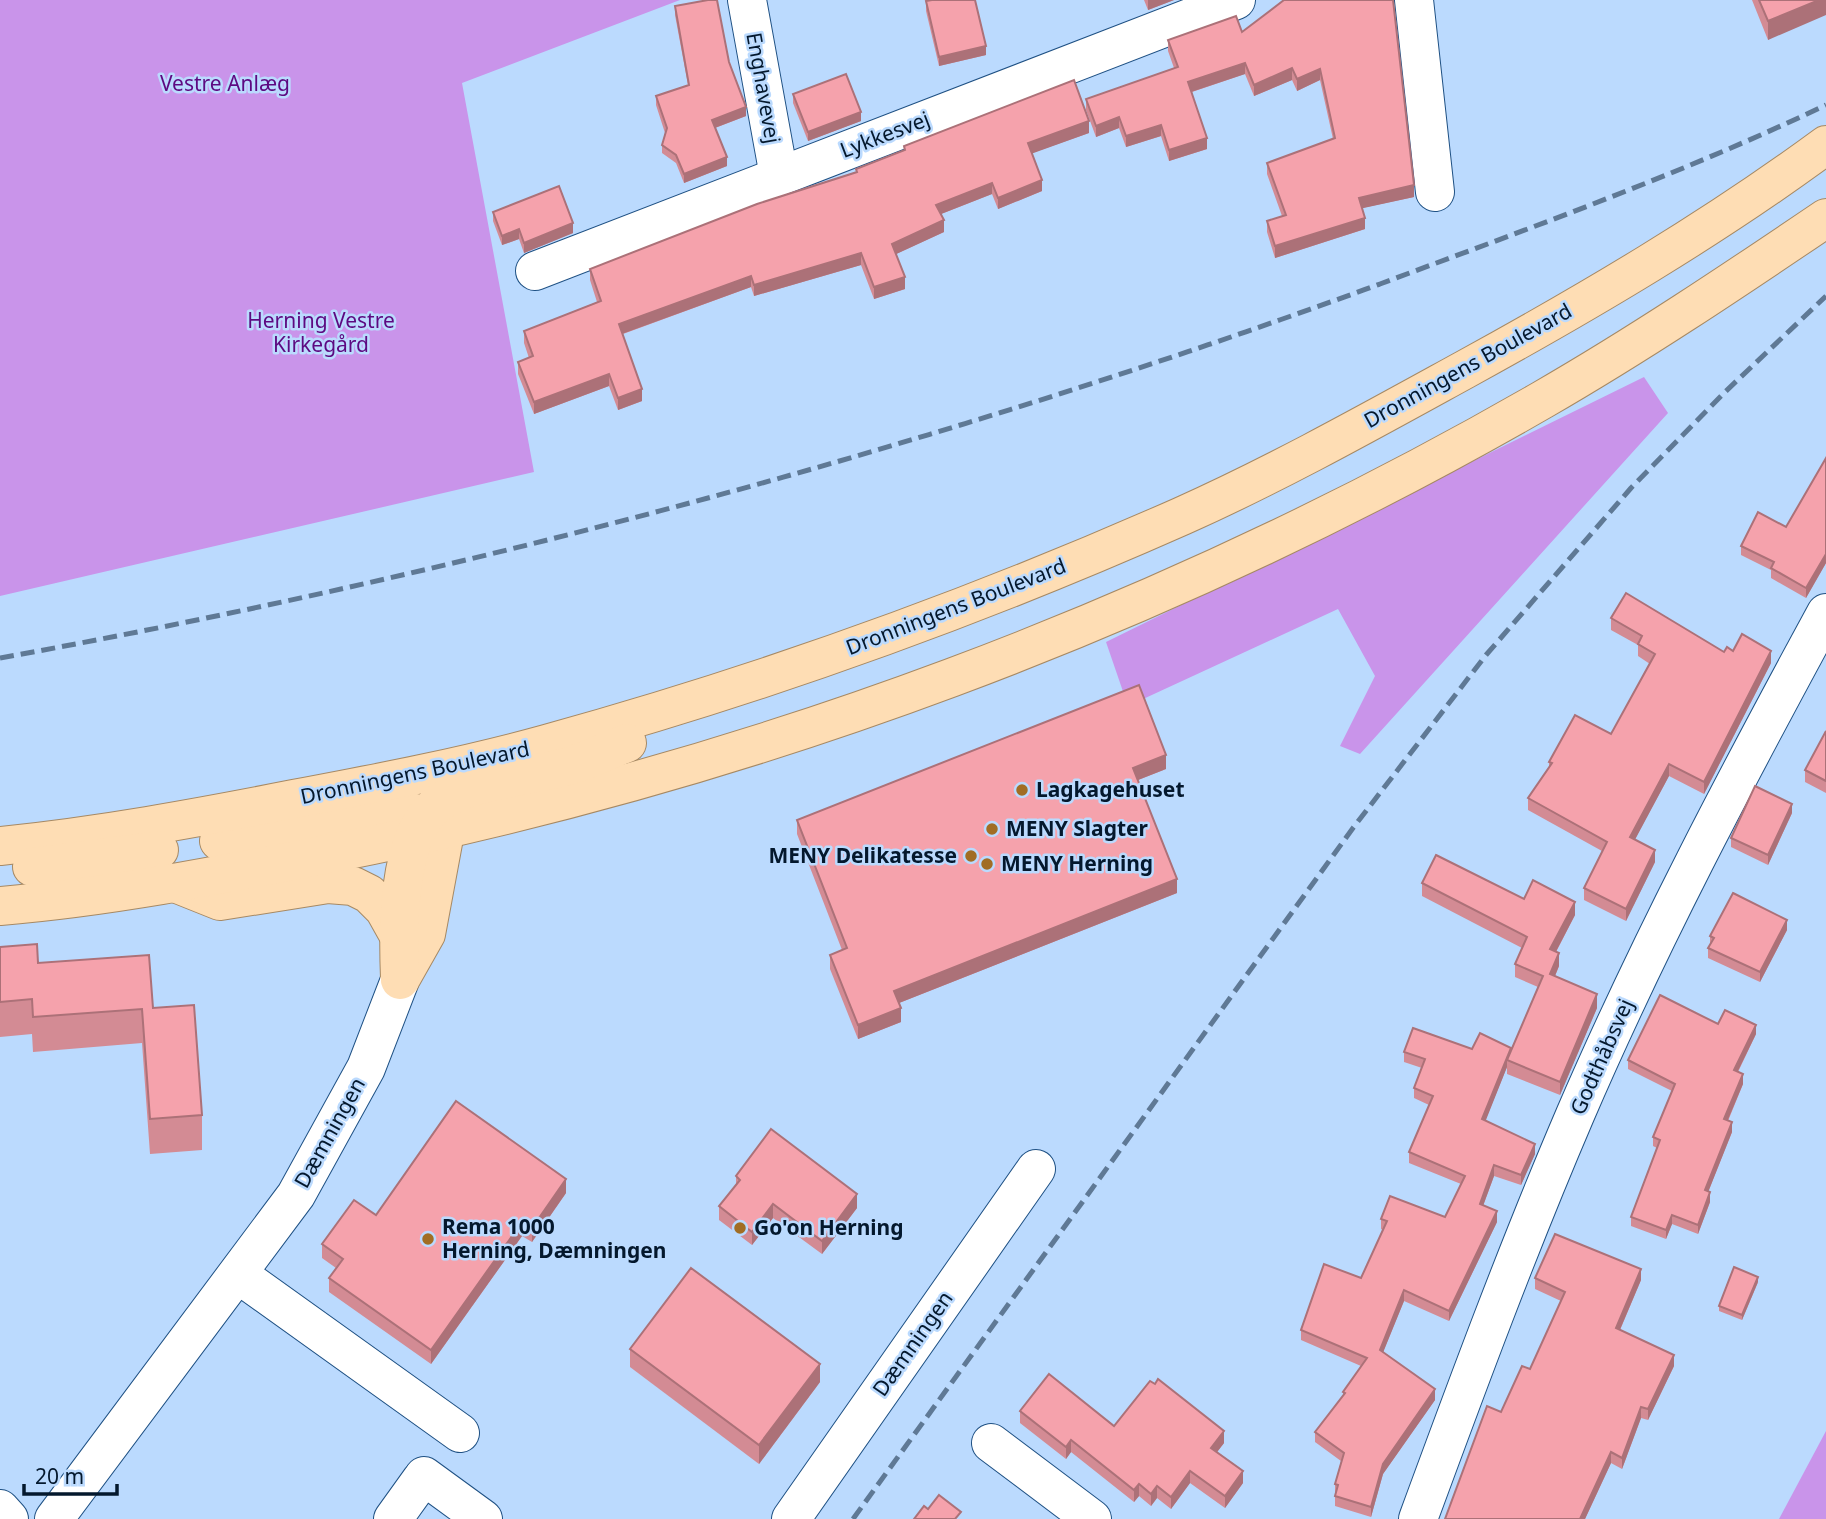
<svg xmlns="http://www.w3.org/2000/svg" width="1826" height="1519" viewBox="0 0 1826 1519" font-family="'Noto Sans',sans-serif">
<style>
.green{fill:#c994ea}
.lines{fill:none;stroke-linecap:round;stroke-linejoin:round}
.minor-casing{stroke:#1f5184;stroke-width:40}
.major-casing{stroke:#a68964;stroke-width:40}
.minor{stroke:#fff;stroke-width:38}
.major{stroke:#feddb4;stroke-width:38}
.rail{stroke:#5f7995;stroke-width:5;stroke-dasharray:14 7;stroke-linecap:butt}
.wall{fill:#d38b94}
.shaded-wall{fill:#ac7178}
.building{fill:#f5a2ac;stroke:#ac7178;stroke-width:2}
.poi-dot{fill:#a16d24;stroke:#bbdafe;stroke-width:2.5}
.labels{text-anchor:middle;stroke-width:5;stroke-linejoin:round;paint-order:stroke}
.park-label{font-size:21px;fill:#5d0981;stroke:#bbdafe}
.street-label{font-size:21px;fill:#04182d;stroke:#bbdafe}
.poi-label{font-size:21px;font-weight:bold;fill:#04182d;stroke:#bbdafe;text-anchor:start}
</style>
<rect width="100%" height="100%" fill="#bbdafe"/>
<g class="green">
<path d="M0,0H680L462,83L534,472L0,596Z"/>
<path d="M1644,377L1668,413L1360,754L1340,746L1375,676L1338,609L1128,706L1106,642Z"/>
<path d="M1826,1431V1519H1779Z"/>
</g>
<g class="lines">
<g class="minor-casing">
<g id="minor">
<path d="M747,0L779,176"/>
<path d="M1414,0L1435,192"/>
<path d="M535,271L1236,0"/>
<path d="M238,1274L460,1433"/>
<path d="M991,1443L1092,1519"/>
<path d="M424,1476L483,1519"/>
<path d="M0,1509L9,1519"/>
<path d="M54,1519L296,1195L366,1068L400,980"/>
<path d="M393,1519L421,1480"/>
<path d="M791,1519L1036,1169"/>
<path d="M1418,1519C1468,1383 1518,1248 1575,1115C1649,943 1737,777 1826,613"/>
</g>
</g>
<g class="major-casing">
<g id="major">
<path d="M219,841L394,809L425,815L445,832L426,934L400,980"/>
<path d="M0,846C99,836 197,818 294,799C379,783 463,767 546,744C763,684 977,607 1182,516C1278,473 1371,421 1464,370C1588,302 1712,229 1826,145"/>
<path d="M32,867L159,850"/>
<path d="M175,883L220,901L328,884L353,886L369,894L384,909L398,934"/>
<path d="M0,906C108,897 216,876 323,855C750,772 1165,617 1542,400C1639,344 1733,281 1826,218"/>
<path d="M400,978C398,931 397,839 435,806C466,779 534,777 572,765C591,759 609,750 627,743"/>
</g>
</g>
<use href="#minor" class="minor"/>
<use href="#major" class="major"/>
<g class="rail">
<path d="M0,658C470,573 932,448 1380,284C1530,228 1681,174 1826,105"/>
<path d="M853,1519L1353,828L1486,655L1631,488L1725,392L1826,296"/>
</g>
</g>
<g class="wall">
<path d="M1144,0H1174L1148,10Z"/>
<path d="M1284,0L1414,197L1362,208L1365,229L1275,258L1267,232V221L1282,216L1267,174V163L1333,139L1320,80L1297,91L1292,80L1254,96L1245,74L1192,92L1207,149L1169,161L1161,136L1126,147L1119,128L1096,137L1086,110V99L1174,68L1168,51V40L1242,32Z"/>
<path d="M1752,0H1826L1768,40Z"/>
<path d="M926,1L986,55L939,66L926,11Z"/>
<path d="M675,6L729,62L746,116L715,128L727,166L684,183L676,163L662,153V145L665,133L656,105V96L688,85L675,15Z"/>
<path d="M793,94L861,121L808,141L793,103Z"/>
<path d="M1089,133L1032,153L1042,191L998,209L992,194L941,214L944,232L896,254L905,289L874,299L861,265L754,296L751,287L623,334L642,401L618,410L609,386L534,414L518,374V362L529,358L524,343V331L597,302L590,280V269L856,173V169L904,150V146Z"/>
<path d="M493,212L573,233L524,253L519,239L502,245L493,221Z"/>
<path d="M1826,458V563L1806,598L1771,578V570L1741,555V546L1786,527Z"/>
<path d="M1611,618L1724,652L1733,651L1771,663L1704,794L1669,776L1635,839L1655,862L1626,921L1584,900V888L1602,851L1528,810V798L1549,768V762L1611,734L1650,664L1638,656V645L1611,630Z"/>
<path d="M1826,731V793L1805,782V770Z"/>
<path d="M1166,769L1138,780L1177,893L899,1003L901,1022L858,1039L830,969V955L842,950L797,834V820Z"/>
<path d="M1792,813L1768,865L1731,847V838Z"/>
<path d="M1422,883L1524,899L1575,915L1556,952L1559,966L1555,976L1597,1008L1560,1095L1507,1074V1067L1485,1121L1535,1154L1521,1185L1494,1176L1483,1206L1497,1222L1449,1321L1404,1301L1383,1352L1435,1400L1383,1474L1371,1517L1335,1506V1484L1341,1461L1315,1442V1432L1343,1396V1392L1361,1366L1301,1340V1330L1361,1278L1383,1230L1381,1229V1219L1445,1217L1461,1184L1409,1163V1152L1429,1105L1414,1098V1088L1422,1068L1404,1062V1052L1472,1049L1511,1051L1538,987L1515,977V964L1522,948L1422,896Z"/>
<path d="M1787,930L1760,982L1708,958V948L1710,944V936Z"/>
<path d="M0,947L38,963L153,1008L202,1115V1150L150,1154L142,1043L33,1052L32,1034L0,1037Z"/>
<path d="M1718,1024L1756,1034L1738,1072L1743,1084L1728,1121L1732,1132L1708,1192L1710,1202L1698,1234L1672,1224L1666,1239L1631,1226V1217L1657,1148L1653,1146V1137L1672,1091L1628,1069V1060Z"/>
<path d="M736,1176L857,1208L822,1254L773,1218L752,1245L719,1220V1206L736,1186Z"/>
<path d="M566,1193L532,1242L522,1236L431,1364L329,1292V1278L336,1268L322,1258V1244L376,1215Z"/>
<path d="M1535,1278L1641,1280L1620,1330L1674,1366L1648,1420L1641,1418L1622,1469L1611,1463L1585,1519H1445L1501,1412L1530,1369L1561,1301L1535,1289Z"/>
<path d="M1758,1282L1742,1320L1719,1311V1306Z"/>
<path d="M630,1349L820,1382L759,1464L630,1367Z"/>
<path d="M1020,1411L1224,1443L1217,1452L1243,1483L1225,1508L1190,1483L1171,1509L1157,1498L1151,1506L1139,1496L1134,1502L1071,1452L1066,1459L1020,1423Z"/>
</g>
<g class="shaded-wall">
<path d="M1148,0H1174L1148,10Z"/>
<path d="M1819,0H1826V15L1768,40V21Z"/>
<path d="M986,46V55L939,66V57Z"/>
<path d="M1245,63V74L1188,93V82Z"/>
<path d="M1292,68V80L1254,96V85Z"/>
<path d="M1320,69V80L1297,91V79Z"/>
<path d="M746,107V116L712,129V120Z"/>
<path d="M861,112V121L808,141V132Z"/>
<path d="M1119,117V128L1096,137V126Z"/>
<path d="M1089,121V133L1028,155V143Z"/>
<path d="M1161,125V136L1126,147V136Z"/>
<path d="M1207,138V149L1169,161V150Z"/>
<path d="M727,157V166L684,183V174Z"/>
<path d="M1042,180V191L998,209V198Z"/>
<path d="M992,183V194L936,216V205Z"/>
<path d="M1414,185V197L1359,209V198Z"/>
<path d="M1365,218V229L1275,258V246Z"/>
<path d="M944,220V232L892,256V244Z"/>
<path d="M573,223V233L524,253V243Z"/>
<path d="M519,229V239L502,245V236Z"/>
<path d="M861,253V265L754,296V285Z"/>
<path d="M751,276V287L619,335V324Z"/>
<path d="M905,277V289L874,299V287Z"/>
<path d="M609,374V386L534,414V402Z"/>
<path d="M642,389V401L618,410V398Z"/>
<path d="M1826,554V563L1806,598V588Z"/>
<path d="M1771,651V663L1704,794V782Z"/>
<path d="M1166,755V769L1133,782V768Z"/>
<path d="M1669,764V776L1630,849V837Z"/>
<path d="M1792,804V813L1768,865V855Z"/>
<path d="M1655,850V862L1626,921V909Z"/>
<path d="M1177,879V893L894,1005V991Z"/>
<path d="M1575,902V915L1550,963V949Z"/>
<path d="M1787,920V930L1760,982V972Z"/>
<path d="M1559,953V966L1550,988V974Z"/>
<path d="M1597,994V1008L1560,1095V1082Z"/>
<path d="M901,1008V1022L858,1039V1025Z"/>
<path d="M1756,1025V1034L1734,1079V1070Z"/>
<path d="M1511,1048V1058L1507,1060V1067L1482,1130V1119Z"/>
<path d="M1743,1074V1084L1724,1129V1119Z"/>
<path d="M1732,1122V1132L1705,1200V1190Z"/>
<path d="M1535,1144V1154L1521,1185V1175Z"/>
<path d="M1494,1165V1176L1480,1214V1204Z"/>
<path d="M566,1179V1193L532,1242V1228Z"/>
<path d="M1710,1192V1202L1698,1234V1225Z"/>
<path d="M857,1194V1208L822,1254V1241Z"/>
<path d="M773,1204V1218L752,1245V1232Z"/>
<path d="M1497,1211V1222L1449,1321V1311Z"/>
<path d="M1672,1215V1224L1666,1239V1230Z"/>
<path d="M522,1222V1236L431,1364V1350Z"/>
<path d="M1641,1269V1280L1616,1339V1328Z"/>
<path d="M1758,1277V1282L1742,1320V1315Z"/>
<path d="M1404,1290V1301L1380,1360V1350Z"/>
<path d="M1674,1355V1366L1648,1420V1409Z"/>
<path d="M820,1364V1382L759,1464V1445Z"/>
<path d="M1435,1389V1400L1383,1474L1371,1517V1507L1383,1464Z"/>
<path d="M1641,1407V1418L1622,1469V1458Z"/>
<path d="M1224,1431V1443L1211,1460V1448Z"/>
<path d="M1071,1440V1452L1066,1459V1447Z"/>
<path d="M1611,1452V1463L1585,1519H1580Z"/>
<path d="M1190,1471V1483L1171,1509V1497Z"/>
<path d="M1243,1471V1483L1225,1508V1496Z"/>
<path d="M1139,1484V1496L1134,1502V1490Z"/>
<path d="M1157,1486V1498L1151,1506V1494Z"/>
</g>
<g class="building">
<path d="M708,0H717L729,62L746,107L712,120L727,157L684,174L676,155L662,145L667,128L656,96L689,85L675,6Z"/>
<path d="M932,0H975L986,46L939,57L926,1Z"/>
<path d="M1284,0H1393L1414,185L1359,198L1365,218L1275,246L1267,221L1286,215L1267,163L1335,138L1320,69L1297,79L1292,68L1254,85L1245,63L1188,82L1207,138L1169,150L1161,125L1126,136L1119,117L1096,126L1086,99L1178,67L1168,40L1236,16L1242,32Z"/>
<path d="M1759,0H1819L1768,21Z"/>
<path d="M846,74L861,112L808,132L793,94Z"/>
<path d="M1074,80L1089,121L1028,143L1042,180L998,198L992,183L936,205L944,220L892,244L905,277L874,287L861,253L754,285L751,276L619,324L642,389L618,398L609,374L534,402L518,362L533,356L524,331L601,301L590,269L757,204L857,172L856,169L905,150L904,146Z"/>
<path d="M559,186L573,223L524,243L519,229L502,236L493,212Z"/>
<path d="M1826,458V554L1806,588L1771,568L1774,562L1741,546L1758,512L1786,527Z"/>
<path d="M1626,593L1724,652L1727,647L1733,651L1742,634L1771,651L1704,782L1669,764L1630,837L1655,850L1626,909L1584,888L1607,842L1528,798L1552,763L1549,762L1575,715L1611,734L1655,654L1638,644L1642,636L1611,618Z"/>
<path d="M1139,685L1166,755L1133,768L1177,879L894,991L901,1008L858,1025L830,955L847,948L797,820Z"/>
<path d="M1826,731V781L1805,770Z"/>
<path d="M1755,786L1792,804L1768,855L1731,838Z"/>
<path d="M1436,855L1524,899L1533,880L1575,902L1550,949L1559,953L1550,974L1597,994L1560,1082L1507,1060L1543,976L1515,964L1527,937L1422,883Z"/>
<path d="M1733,893L1787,920L1760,972L1708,948L1714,938L1710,936Z"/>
<path d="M37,944L38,963L149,955L153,1008L194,1005L202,1115L150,1119L142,1009L33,1017L32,999L0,1002V947Z"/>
<path d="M1660,995L1718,1024L1725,1010L1756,1025L1734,1070L1743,1074L1724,1119L1732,1122L1705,1190L1710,1192L1698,1225L1672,1215L1666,1230L1631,1217L1660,1140L1653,1137L1675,1084L1628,1060Z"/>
<path d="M1413,1028L1472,1049L1480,1033L1511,1048L1482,1119L1535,1144L1521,1175L1494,1165L1480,1204L1497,1211L1449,1311L1404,1290L1380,1350L1435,1389L1383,1464L1371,1507L1335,1496L1338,1485L1335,1484L1344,1453L1315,1432L1345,1393L1343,1392L1367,1358L1301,1330L1324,1264L1361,1278L1387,1221L1381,1219L1390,1196L1445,1217L1465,1176L1409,1152L1433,1096L1414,1088L1425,1059L1404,1052Z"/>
<path d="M456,1101L566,1179L532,1228L522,1222L431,1350L329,1278L343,1259L322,1244L354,1200L376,1215Z"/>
<path d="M771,1129L857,1194L822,1241L773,1204L752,1232L719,1206L740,1180L736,1176Z"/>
<path d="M1555,1234L1641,1269L1616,1328L1674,1355L1648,1409L1641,1407L1622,1458L1611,1452L1580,1519H1445L1487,1406L1501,1412L1522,1366L1530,1369L1565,1292L1535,1278Z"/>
<path d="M1734,1267L1758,1277L1742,1315L1719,1306Z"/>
<path d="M691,1268L820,1364L759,1445L630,1349Z"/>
<path d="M1049,1374L1114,1426L1150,1381L1155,1384L1158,1379L1224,1431L1211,1448L1243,1471L1225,1496L1190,1471L1171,1497L1157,1486L1151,1494L1139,1484L1134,1490L1071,1440L1066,1447L1020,1411Z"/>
<path d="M939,1495L961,1512L955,1519H914L924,1506L928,1509Z"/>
</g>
<g class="poi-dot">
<circle cx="1022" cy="790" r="7"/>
<circle cx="992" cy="829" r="7"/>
<circle cx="971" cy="856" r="7"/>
<circle cx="987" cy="864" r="7"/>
<circle cx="740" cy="1228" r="7"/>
<circle cx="428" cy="1239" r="7"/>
</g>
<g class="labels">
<g class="park-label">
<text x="225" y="91">Vestre Anlæg</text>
<text x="321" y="328">Herning Vestre<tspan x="321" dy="24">Kirkegård</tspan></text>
</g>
<g class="street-label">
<text transform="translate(763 88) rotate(80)" y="7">Enghavevej</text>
<text transform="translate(885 135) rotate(-21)" y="7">Lykkesvej</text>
<text transform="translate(1468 366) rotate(-29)" y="7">Dronningens Boulevard</text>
<text transform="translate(956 607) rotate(-21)" y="7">Dronningens Boulevard</text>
<text transform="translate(415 773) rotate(-12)" y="7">Dronningens Boulevard</text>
<text transform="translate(1602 1057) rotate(-66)" y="7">Godthåbsvej</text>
<text transform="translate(330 1133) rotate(-61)" y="7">Dæmningen</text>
<text transform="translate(913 1344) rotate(-55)" y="7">Dæmningen</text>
</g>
<g class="poi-label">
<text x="1036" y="797">Lagkagehuset</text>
<text x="1006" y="836">MENY Slagter</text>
<text x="957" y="863" text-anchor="end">MENY Delikatesse</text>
<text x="1001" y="871">MENY Herning</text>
<text x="442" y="1234">Rema 1000<tspan x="442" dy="24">Herning, Dæmningen</tspan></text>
<text x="754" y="1235">Go'on Herning</text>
</g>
</g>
<path d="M24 1484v10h93v-10" fill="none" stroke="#04182d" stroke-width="3.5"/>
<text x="35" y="1484" font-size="21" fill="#04182d" stroke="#bbdafe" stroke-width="5" paint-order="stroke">20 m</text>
</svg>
